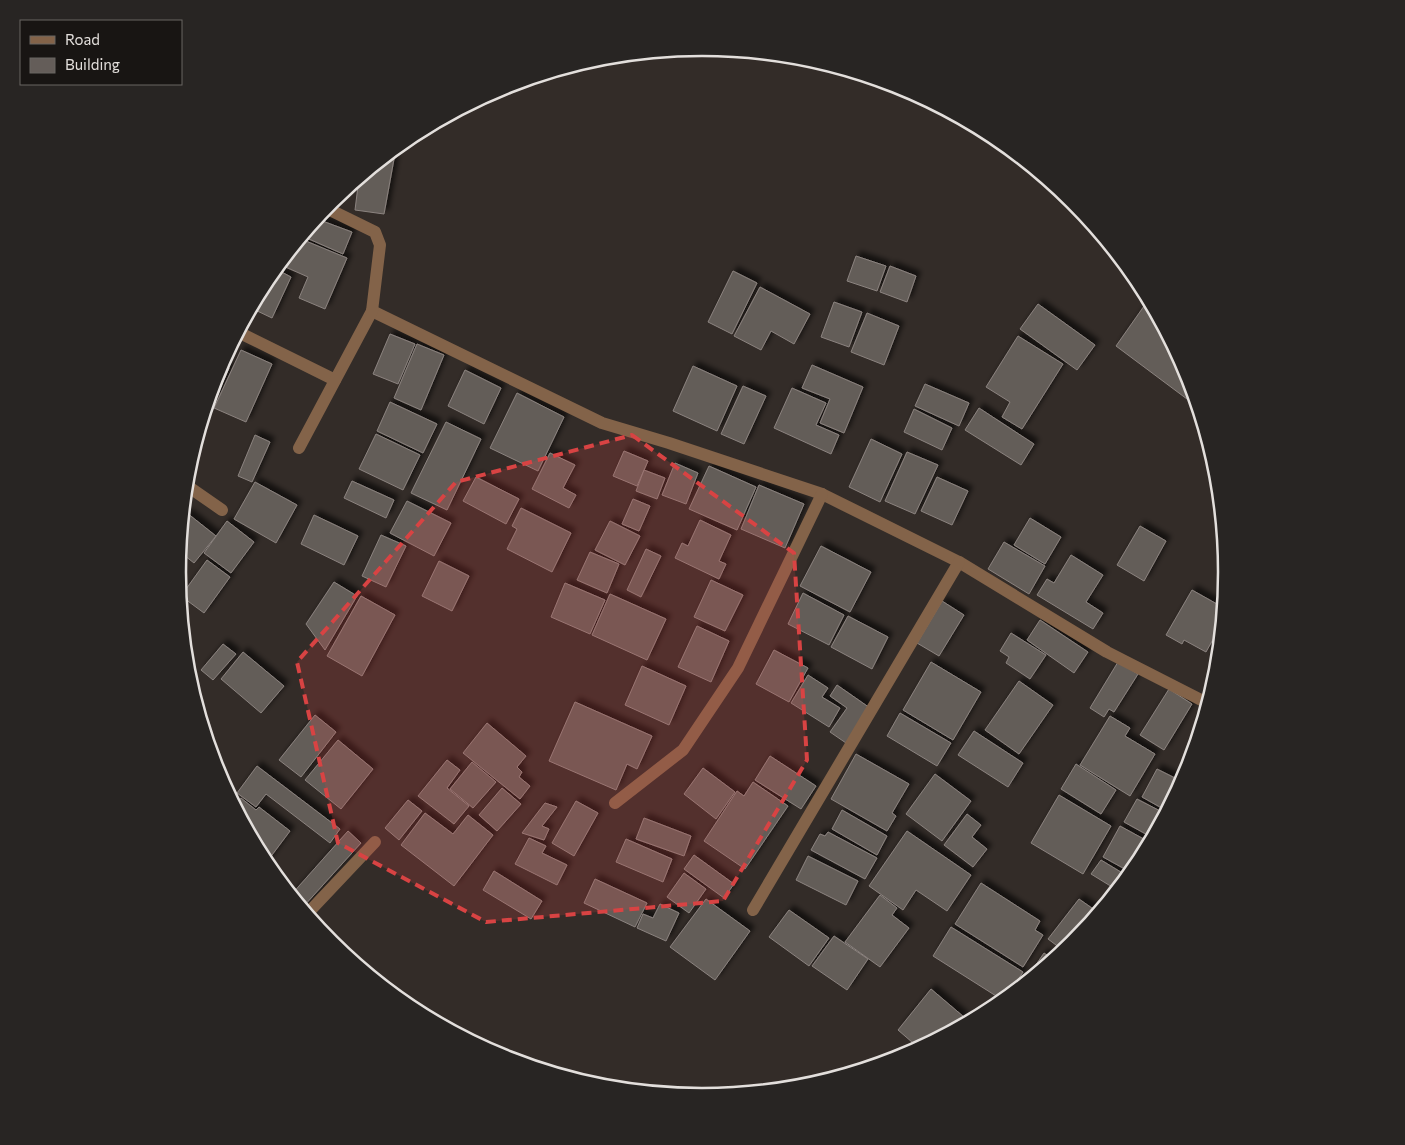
<svg xmlns="http://www.w3.org/2000/svg" width="1405" height="1145" viewBox="0 0 1405 1145" font-family="Commissioner,sans-serif">
<style>
.building{fill:#645d59;stroke:#8b837f;filter:url(#shadow)}
.lines{fill:none;stroke-linecap:round;stroke-linejoin:round}
.street{stroke:#836349;stroke-width:12}
.marked{fill:#d84343;fill-opacity:0.2;stroke:#d84343;stroke-width:4;stroke-dasharray:10 6;stroke-linejoin:round}
.rim{fill:none;stroke:#e3dfdc;stroke-width:2.5}
</style>
<defs>
<filter id="shadow"><feDropShadow dx="4.5" dy="-4.5" stdDeviation="2.5" flood-color="#0009"/></filter>
</defs>
<rect width="100%" height="100%" fill="#332c28"/>
<g class="building">
<path d="M385,158L394,159L384,214L355,210L359,178Z"/>
<path d="M317,219L352,232L343,254L302,236Z"/>
<path d="M301,239L347,258L325,309L299,298L308,277L281,265L284,259Z"/>
<path d="M856,256L886,266L877,291L847,281Z"/>
<path d="M890,266L916,276L907,302L880,292Z"/>
<path d="M276,269L291,277L272,318L251,308L266,281Z"/>
<path d="M733,271L757,283L732,334L708,322Z"/>
<path d="M760,287L810,314L794,344L771,331L761,350L734,336Z"/>
<path d="M1149,299L1188,372L1199,408L1116,346Z"/>
<path d="M834,302L862,312L849,347L821,337Z"/>
<path d="M1038,304L1095,345L1077,370L1020,329Z"/>
<path d="M867,313L899,326L884,365L851,352Z"/>
<path d="M390,334L415,344L398,384L373,374Z"/>
<path d="M1018,336L1063,364L1022,429L1002,417L1010,402L986,387Z"/>
<path d="M417,344L444,355L421,410L394,398Z"/>
<path d="M241,350L272,364L246,422L214,408Z"/>
<path d="M221,365L229,368L213,404L208,402Z"/>
<path d="M812,365L863,387L844,433L820,423L830,399L802,388Z"/>
<path d="M693,366L737,386L717,431L673,411Z"/>
<path d="M465,370L501,388L484,424L448,406Z"/>
<path d="M925,384L969,403L959,426L915,406Z"/>
<path d="M743,386L766,396L744,444L721,434Z"/>
<path d="M792,388L826,403L816,425L839,435L831,454L774,428Z"/>
<path d="M517,393L564,417L538,471L490,448Z"/>
<path d="M390,402L437,424L423,453L377,431Z"/>
<path d="M979,408L1034,444L1021,465L965,430Z"/>
<path d="M914,409L952,428L942,450L904,432Z"/>
<path d="M446,422L481,439L447,510L411,493Z"/>
<path d="M376,434L420,455L403,490L359,469Z"/>
<path d="M255,435L270,442L252,482L238,476Z"/>
<path d="M871,439L902,454L880,502L849,487Z"/>
<path d="M624,451L648,461L637,486L613,476Z"/>
<path d="M907,452L938,465L915,514L885,501Z"/>
<path d="M550,453L575,465L563,488L576,495L569,508L532,489Z"/>
<path d="M675,463L698,473L686,504L662,495Z"/>
<path d="M709,466L756,487L737,530L689,509Z"/>
<path d="M644,470L665,478L657,499L636,491Z"/>
<path d="M476,477L519,499L506,524L463,501Z"/>
<path d="M937,477L968,491L952,525L921,511Z"/>
<path d="M352,481L394,500L386,518L344,498Z"/>
<path d="M255,482L297,505L276,543L234,519Z"/>
<path d="M759,485L804,504L785,548L741,529Z"/>
<path d="M633,499L650,506L639,531L622,524Z"/>
<path d="M407,501L451,523L434,556L390,533Z"/>
<path d="M521,508L571,533L552,572L507,549L517,529L512,526Z"/>
<path d="M187,513L216,536L194,563L180,552L183,519Z"/>
<path d="M314,515L358,536L344,565L301,544Z"/>
<path d="M1030,518L1061,537L1045,564L1014,545Z"/>
<path d="M700,520L731,535L719,561L726,564L719,579L675,558L682,543L688,546Z"/>
<path d="M227,521L254,542L231,573L204,553Z"/>
<path d="M610,521L640,536L625,565L595,550Z"/>
<path d="M1140,526L1166,541L1144,581L1117,565Z"/>
<path d="M381,535L406,546L386,587L362,576Z"/>
<path d="M1004,542L1045,566L1029,594L988,569Z"/>
<path d="M821,546L871,572L850,612L800,586Z"/>
<path d="M646,549L661,556L641,597L627,590Z"/>
<path d="M590,552L619,564L607,593L577,580Z"/>
<path d="M1071,555L1103,575L1086,602L1103,613L1093,629L1037,595L1047,579L1054,583Z"/>
<path d="M207,560L230,577L204,613L181,596Z"/>
<path d="M439,561L469,576L452,611L422,596Z"/>
<path d="M711,580L743,595L725,631L694,617Z"/>
<path d="M334,582L357,596L325,650L306,624Z"/>
<path d="M565,583L605,600L590,634L551,617Z"/>
<path d="M1192,590L1224,608L1222,623L1206,652L1184,640L1182,644L1166,635Z"/>
<path d="M803,593L844,615L829,645L788,624Z"/>
<path d="M610,594L666,619L647,660L592,635Z"/>
<path d="M361,596L395,615L362,676L327,656Z"/>
<path d="M942,601L964,615L939,656L917,643Z"/>
<path d="M848,616L888,637L872,669L831,647Z"/>
<path d="M1040,620L1088,652L1074,673L1027,640Z"/>
<path d="M697,626L729,641L711,682L678,667Z"/>
<path d="M1011,633L1046,655L1030,679L1006,663L1009,657L1000,651Z"/>
<path d="M223,644L236,654L213,680L201,670Z"/>
<path d="M774,650L808,668L789,702L756,684Z"/>
<path d="M243,652L284,686L261,713L221,679Z"/>
<path d="M931,662L981,692L953,740L903,710Z"/>
<path d="M1118,662L1138,674L1114,712L1109,709L1104,717L1090,708Z"/>
<path d="M642,666L686,686L669,725L625,705Z"/>
<path d="M808,675L828,688L822,697L840,708L829,727L791,703Z"/>
<path d="M1019,681L1053,705L1019,754L985,730Z"/>
<path d="M837,685L870,708L846,743L830,732L847,708L830,696Z"/>
<path d="M1169,689L1192,704L1164,750L1140,735Z"/>
<path d="M575,702L652,736L637,769L627,764L616,790L549,761Z"/>
<path d="M900,713L951,743L937,766L887,736Z"/>
<path d="M315,715L336,732L301,777L279,760Z"/>
<path d="M1110,716L1130,728L1125,736L1155,754L1130,796L1080,765Z"/>
<path d="M487,723L526,756L517,767L522,772L519,777L530,786L520,799L463,753Z"/>
<path d="M974,731L1023,763L1008,787L958,755Z"/>
<path d="M338,740L373,769L341,809L305,780Z"/>
<path d="M856,754L909,784L892,813L896,816L887,831L831,799Z"/>
<path d="M770,756L816,786L801,809L755,780Z"/>
<path d="M447,760L460,770L447,788L469,806L454,824L418,796Z"/>
<path d="M472,762L496,782L473,808L450,789Z"/>
<path d="M1076,764L1116,790L1101,814L1061,789Z"/>
<path d="M257,766L340,829L330,843L266,794L256,807L237,793Z"/>
<path d="M703,768L735,792L716,819L684,794Z"/>
<path d="M1157,769L1183,782L1167,811L1142,797Z"/>
<path d="M935,774L971,801L942,841L906,814Z"/>
<path d="M753,782L788,806L745,869L704,841L737,791L744,796Z"/>
<path d="M502,788L521,804L497,831L479,815Z"/>
<path d="M1059,795L1111,826L1083,874L1031,843Z"/>
<path d="M241,798L256,810L259,807L290,831L266,863L235,807Z"/>
<path d="M1137,799L1166,814L1153,838L1124,822Z"/>
<path d="M408,800L422,811L399,840L385,828Z"/>
<path d="M576,801L598,813L574,856L552,843Z"/>
<path d="M545,803L557,807L542,826L549,829L544,840L522,833Z"/>
<path d="M842,810L887,836L877,855L832,829Z"/>
<path d="M425,813L453,834L468,815L493,835L454,886L401,845Z"/>
<path d="M967,814L981,825L972,837L987,849L973,867L944,845Z"/>
<path d="M644,818L691,836L684,856L636,839Z"/>
<path d="M1120,826L1151,843L1139,864L1132,873L1103,857Z"/>
<path d="M348,831L361,843L303,907L291,895Z"/>
<path d="M907,831L971,875L947,911L916,890L903,910L869,886Z"/>
<path d="M828,832L877,858L865,879L811,850L820,834L825,836Z"/>
<path d="M529,838L546,846L542,853L567,865L557,885L515,864Z"/>
<path d="M626,839L672,859L663,882L616,862Z"/>
<path d="M694,855L734,884L724,898L684,869Z"/>
<path d="M808,856L858,881L846,905L796,880Z"/>
<path d="M1101,860L1129,877L1117,890L1091,874Z"/>
<path d="M494,871L542,901L531,919L483,890Z"/>
<path d="M684,873L706,889L689,913L667,897Z"/>
<path d="M595,879L647,903L635,927L584,903Z"/>
<path d="M981,883L1040,921L1035,930L1043,935L1023,967L955,924Z"/>
<path d="M880,895L897,908L892,915L909,928L880,967L845,942Z"/>
<path d="M706,899L750,931L715,980L670,947Z"/>
<path d="M1079,899L1099,913L1074,944L1064,951L1048,939Z"/>
<path d="M660,904L679,913L666,941L637,928L643,914L653,918Z"/>
<path d="M789,910L829,938L809,966L769,937Z"/>
<path d="M951,927L1023,972L1004,1001L933,956Z"/>
<path d="M834,936L868,959L847,990L812,966Z"/>
<path d="M1044,953L1054,960L1020,988Z"/>
<path d="M931,989L964,1017L952,1032L920,1049L898,1030Z"/>
</g>
<g class="lines">
<g class="street">
<path d="M372,311L602,423L669,443L822,494L959,562L1107,652L1209,704"/>
<path d="M238,332L335,380"/>
<path d="M299,448L372,311L380,245L375,232L326,208"/>
<path d="M186,485L222,510"/>
<path d="M615,803L683,750L738,668L822,494"/>
<path d="M753,910L959,562"/>
<path d="M307,914L375,842"/>
</g>
</g>
<path class="marked" d="M632,435L794,553L807,760L723,901L486,922L338,843L297,662L456,482Z"/>
<path d="M0 0H1405V1145H0ZM186 572a516 516 0 1 1 1032 0a516 516 0 1 1-1032 0Z" fill="#282523" fill-rule="evenodd"/>
<path class="rim" d="M186 572a516 516 0 1 1 1032 0a516 516 0 1 1-1032 0Z"/>
<rect x="20" y="20" width="162" height="65" fill="#181513" stroke="#696663"/>
<rect x="30" y="36" width="25" height="8" fill="#836349" stroke="#696663"/>
<text x="65" y="45" font-size="15" fill="#e3dfdc">Road</text>
<rect x="30" y="58" width="25" height="15" fill="#645d59" stroke="#696663"/>
<text x="65" y="70" font-size="15" fill="#e3dfdc">Building</text>
</svg>
